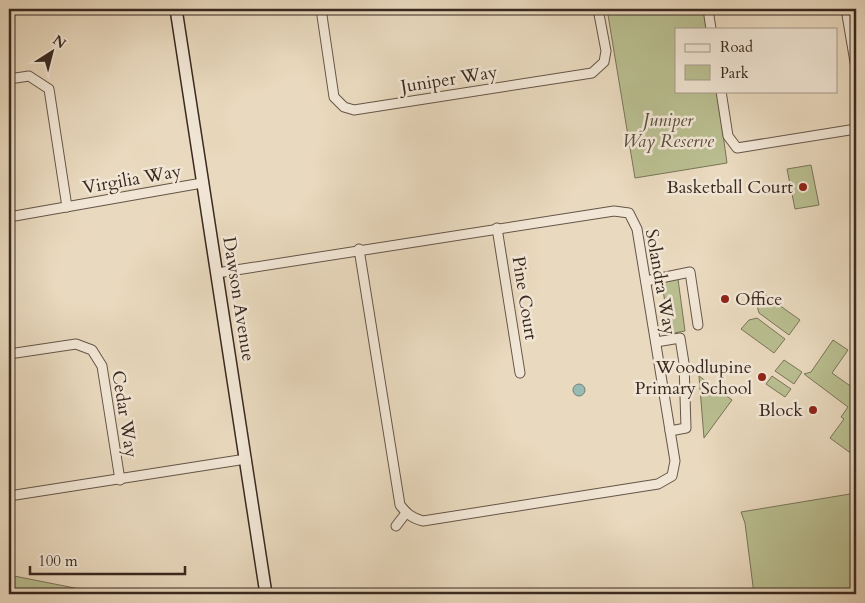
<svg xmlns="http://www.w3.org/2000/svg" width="865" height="603" viewBox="0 0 865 603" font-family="Cardo,serif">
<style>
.green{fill:#b9be90;stroke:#797458}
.water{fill:#97bab5;stroke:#718079}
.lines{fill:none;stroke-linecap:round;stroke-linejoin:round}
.street-casing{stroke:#655548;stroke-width:11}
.secondary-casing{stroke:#392920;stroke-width:14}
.street{stroke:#f1e6d5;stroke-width:9}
.secondary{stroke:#f1e6d5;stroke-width:11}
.poi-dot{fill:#8f2418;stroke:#f1e6d5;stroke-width:2}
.labels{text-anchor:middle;stroke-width:5;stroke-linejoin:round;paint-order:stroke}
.street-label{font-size:18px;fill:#392920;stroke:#f1e6d5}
.park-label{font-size:18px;font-style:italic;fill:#594e3c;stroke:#f1e6d5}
.poi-label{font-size:18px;fill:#392920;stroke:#f1e6d5;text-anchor:end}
</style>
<rect width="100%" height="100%" fill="#e9d9be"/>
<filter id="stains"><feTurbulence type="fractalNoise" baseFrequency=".004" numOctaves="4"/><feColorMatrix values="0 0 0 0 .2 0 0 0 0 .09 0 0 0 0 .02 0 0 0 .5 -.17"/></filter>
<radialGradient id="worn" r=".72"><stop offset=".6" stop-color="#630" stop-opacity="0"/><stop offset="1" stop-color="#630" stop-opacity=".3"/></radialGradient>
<g class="green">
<path d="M607,9H705L708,29H676V91H717L727,163L635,178Z"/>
<path d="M811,165L819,205L795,209L787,169Z"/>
<path d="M678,279L685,331L669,334L662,281Z"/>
<path d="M765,295L800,320L789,335L759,313L757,305Z"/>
<path d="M757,318L785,339L774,353L741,329L749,320Z"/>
<path d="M833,340L848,350L832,373L856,390V457L830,438L844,419L841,417L848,407L804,374L811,372Z"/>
<path d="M784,360L802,372L794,384L775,371Z"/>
<path d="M699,376L732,400L704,438Z"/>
<path d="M772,376L791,389L785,397L766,384Z"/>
<path d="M856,493V594H754L745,523L741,512Z"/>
<path d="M9,575L105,594H9Z"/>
</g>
<circle class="water" cx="579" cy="390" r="6"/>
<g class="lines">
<g class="street-casing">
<g id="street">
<path d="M321,9L334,97L344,107L354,110L592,73L604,62L606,51L598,9"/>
<path d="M708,9L711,29"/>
<path d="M846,9L856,68"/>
<path d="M9,79L29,76L49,89L67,207"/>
<path d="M721,91L728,136L737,148L856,129"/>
<path d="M9,217L202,183"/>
<path d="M497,228L520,373"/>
<path d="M217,273L614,211L629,213L637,229L675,461L672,476L658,484L423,521C412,518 407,514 400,505L359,249"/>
<path d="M646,281L690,272L698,325"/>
<path d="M656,342L680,338L684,363L686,428L670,431"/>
<path d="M9,354L76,344L92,350L102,366L120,480"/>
<path d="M9,496L246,459"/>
<path d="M396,526L406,513"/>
</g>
</g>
<g class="secondary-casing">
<path id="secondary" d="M176,9L266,594"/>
</g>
<use href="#street" class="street"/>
<use href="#secondary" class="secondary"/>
</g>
<g class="poi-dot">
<circle cx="803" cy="187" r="5"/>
<circle cx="725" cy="299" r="5"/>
<circle cx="762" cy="377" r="5"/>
<circle cx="813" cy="410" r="5"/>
</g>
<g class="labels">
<g class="street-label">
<text transform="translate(449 79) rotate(-9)" y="6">Juniper Way</text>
<text transform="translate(132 179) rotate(-10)" y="6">Virgilia Way</text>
<text transform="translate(661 282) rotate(80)" y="6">Solandra Way</text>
<text transform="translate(525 298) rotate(81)" y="6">Pine Court</text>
<text transform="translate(239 299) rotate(81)" y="6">Dawson Avenue</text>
<text transform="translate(125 414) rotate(81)" y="6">Cedar Way</text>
</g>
<g class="park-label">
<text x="668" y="126">Juniper<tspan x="668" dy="21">Way Reserve</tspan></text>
</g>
<g class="poi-label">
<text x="793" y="193">Basketball Court</text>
<text x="735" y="305" text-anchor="start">Office</text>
<text x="752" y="373">Woodlupine<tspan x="752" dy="21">Primary School</tspan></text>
<text x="803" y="416">Block</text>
</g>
</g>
<rect width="865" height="603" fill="none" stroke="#e9d9be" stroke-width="30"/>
<rect x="10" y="10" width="845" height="583" fill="none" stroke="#392920" stroke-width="2.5"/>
<rect x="15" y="15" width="835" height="573" fill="none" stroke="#392920"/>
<rect x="675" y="28" width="162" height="65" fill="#f1e6d5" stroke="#a79a8d"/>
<rect x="685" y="44" width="25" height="8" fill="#f1e6d5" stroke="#a79a8d"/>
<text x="720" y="52" font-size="15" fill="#392920">Road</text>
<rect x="685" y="65" width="25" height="15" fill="#b9be90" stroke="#a79a8d"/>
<text x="720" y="78" font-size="15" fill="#392920">Park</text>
<g transform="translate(52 52) rotate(36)" stroke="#f1e6d5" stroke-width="4" paint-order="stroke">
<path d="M0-4L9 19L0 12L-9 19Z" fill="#392920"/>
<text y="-8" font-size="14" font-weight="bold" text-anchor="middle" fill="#392920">N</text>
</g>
<path d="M30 566v8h155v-8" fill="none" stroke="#392920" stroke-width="2.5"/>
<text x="38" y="566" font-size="15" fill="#392920" stroke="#f1e6d5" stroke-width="4" paint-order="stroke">100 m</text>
<rect width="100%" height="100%" filter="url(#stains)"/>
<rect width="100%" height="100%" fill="url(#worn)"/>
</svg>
